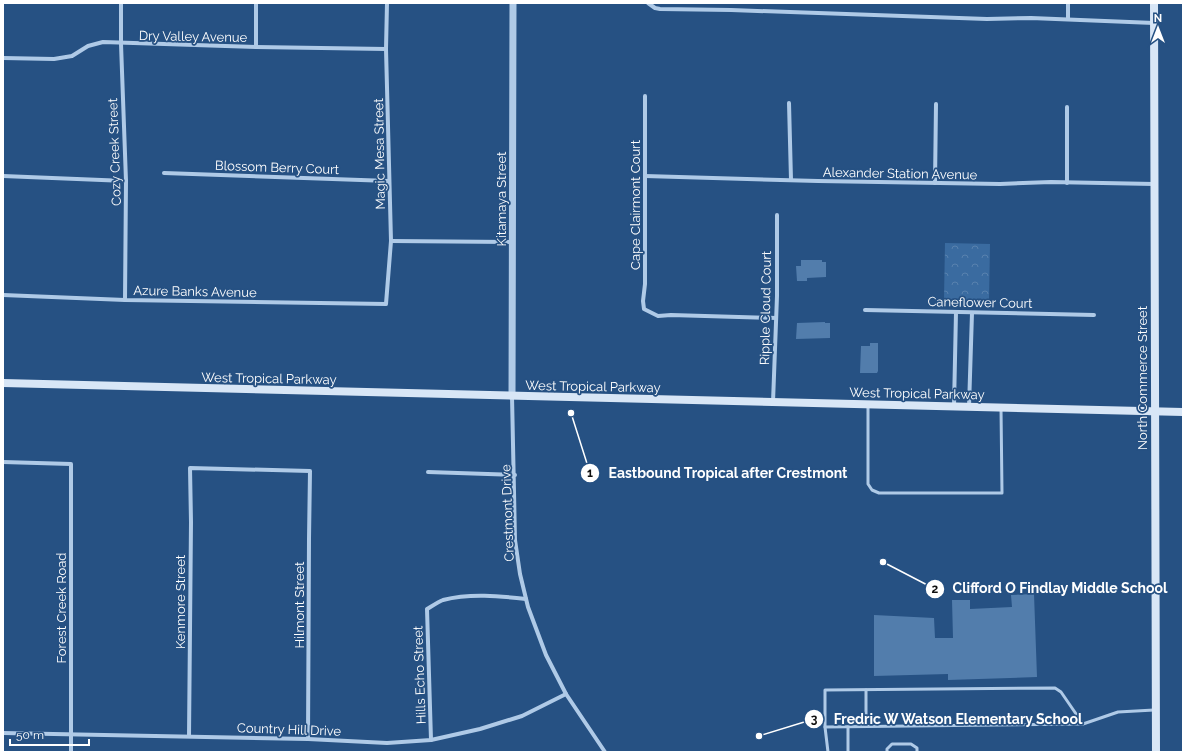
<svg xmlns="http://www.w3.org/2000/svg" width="1186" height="755" viewBox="0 0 1186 755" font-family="Raleway,sans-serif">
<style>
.forest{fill:url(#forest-crowns)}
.building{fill:#527dac}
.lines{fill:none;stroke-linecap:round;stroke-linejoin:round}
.service{stroke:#afcae7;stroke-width:3}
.minor{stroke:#afcae7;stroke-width:4}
.tertiary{stroke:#afcae7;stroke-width:7}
.secondary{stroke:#d8e6f6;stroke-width:8}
.labels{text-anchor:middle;stroke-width:3.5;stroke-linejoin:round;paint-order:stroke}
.street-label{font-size:13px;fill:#fff;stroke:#265183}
.leader{fill:none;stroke:#fff;stroke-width:1.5}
.callout-dot{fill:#fff;stroke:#265183;stroke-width:1.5}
.mark-label{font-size:12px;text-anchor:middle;font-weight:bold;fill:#111}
.callout-label{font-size:14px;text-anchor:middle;font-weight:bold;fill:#fff;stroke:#265183;stroke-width:3.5;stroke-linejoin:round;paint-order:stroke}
</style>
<defs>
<pattern id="forest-crowns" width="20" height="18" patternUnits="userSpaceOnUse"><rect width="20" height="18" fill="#3a6ba0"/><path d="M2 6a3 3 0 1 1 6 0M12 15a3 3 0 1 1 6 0" fill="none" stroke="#5881ae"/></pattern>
</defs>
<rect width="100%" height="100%" fill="#265183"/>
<path class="forest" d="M945,243L990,244L989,301L944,300Z"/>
<g class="building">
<path d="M801,260H822V262H826V277L807,278V281H797L796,266H801Z"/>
<path d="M825,322V323H830V338L796,339L797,323Z"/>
<path d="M870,343H878V371L877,373H860L861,346H870Z"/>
<path d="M1034,594L1037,677L948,680V674L874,676V615L934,618L935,638H953L952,600H970V609L1012,607L1011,595Z"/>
</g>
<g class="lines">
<g class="service">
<path d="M868,406V484L872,490L879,493H1002L1001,408"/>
<path d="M866,690V726"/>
<path d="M1083,724L1061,692L1055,688L825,690V727L1083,724L1118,712L1154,710"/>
<path d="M825,727L828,752"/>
<path d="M848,727V752"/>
<path d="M887,752V749L892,744H911L917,748V752"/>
</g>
<g class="minor">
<path d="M121,3V44L126,181L125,300"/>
<path d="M256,3V47"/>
<path d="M648,3L655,8L660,9L731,10L987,19L1031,18L1154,23"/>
<path d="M1068,19V3"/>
<path d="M3,58L54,59L72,56L88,46L103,42L256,47L386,49"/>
<path d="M645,96V284L643,301L644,309L658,316L671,315L776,318"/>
<path d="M789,103L791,180"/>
<path d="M164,173L389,181"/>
<path d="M3,176L126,181"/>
<path d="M645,176L818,181L1000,184L1051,182L1154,184"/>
<path d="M935,183L936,104"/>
<path d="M1067,183V107"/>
<path d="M391,241L513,242"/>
<path d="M3,295L125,300L386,304L391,241L386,49L387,3"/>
<path d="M865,310L1094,315"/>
<path d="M512,396L515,540L520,574L528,607L546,655L566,694L605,752"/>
<path d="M773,402L777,296V215"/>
<path d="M954,406L956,312"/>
<path d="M969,407L972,313"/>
<path d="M3,462L71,464V752"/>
<path d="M428,472L515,475"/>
<path d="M3,733L308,739L387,743L431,740L480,729L522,716L566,694"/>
<path d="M189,736L191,522L190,468L310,471L309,539L308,739"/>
<path d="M431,740L427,609C432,606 438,602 443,600C470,593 499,596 526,599"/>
</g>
<path class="tertiary" d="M512,396L513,3"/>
<g class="secondary">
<path d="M1154,3L1156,752"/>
<path d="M3,383L1183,412"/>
</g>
</g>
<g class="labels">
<g class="street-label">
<text transform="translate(193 36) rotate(1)" y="5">Dry Valley Avenue</text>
<text transform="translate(114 152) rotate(-92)" y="5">Cozy Creek Street</text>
<text transform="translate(379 154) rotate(-91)" y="5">Magic Mesa Street</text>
<text transform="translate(277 167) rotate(2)" y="5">Blossom Berry Court</text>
<text transform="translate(900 173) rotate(1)" y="5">Alexander Station Avenue</text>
<text transform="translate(501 199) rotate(-90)" y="5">Kitamaya Street</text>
<text transform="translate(635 205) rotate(-90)" y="5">Cape Clairmont Court</text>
<text transform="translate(195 291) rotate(1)" y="5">Azure Banks Avenue</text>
<text transform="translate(980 302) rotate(1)" y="5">Caneflower Court</text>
<text transform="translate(765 308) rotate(-89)" y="5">Ripple Cloud Court</text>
<text transform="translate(269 378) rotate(1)" y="5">West Tropical Parkway</text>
<text transform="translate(1142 378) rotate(-90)" y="5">North Commerce Street</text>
<text transform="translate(593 386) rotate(1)" y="5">West Tropical Parkway</text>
<text transform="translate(917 393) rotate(1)" y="5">West Tropical Parkway</text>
<text transform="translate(507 513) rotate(-92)" y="5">Crestmont Drive</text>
<text transform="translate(180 602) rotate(-90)" y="5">Kenmore Street</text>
<text transform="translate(299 605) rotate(-90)" y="5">Hilmont Street</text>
<text transform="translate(61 608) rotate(-90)" y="5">Forest Creek Road</text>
<text transform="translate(419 675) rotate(-92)" y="5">Hills Echo Street</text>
<text transform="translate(289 729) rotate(2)" y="5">Country Hill Drive</text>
</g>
</g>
<path class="leader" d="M571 413L590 473M883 562L935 589M759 736L814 719"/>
<g class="callout-dot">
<circle cx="571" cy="413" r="4"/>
<circle cx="883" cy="562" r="4"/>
<circle cx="759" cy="736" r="4"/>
<circle cx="590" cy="473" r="10"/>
<circle cx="935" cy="589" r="10"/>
<circle cx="814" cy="719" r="10"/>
</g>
<g class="mark-label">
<text x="590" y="477">1</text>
<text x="935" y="593">2</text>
<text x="814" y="723">3</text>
</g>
<g class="callout-label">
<text x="728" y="478">Eastbound Tropical after Crestmont</text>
<text x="1060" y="593">Clifford O Findlay Middle School</text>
<text x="958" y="724">Fredric W Watson Elementary School</text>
</g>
<rect width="1186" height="755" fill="none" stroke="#ffffff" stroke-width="8"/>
<g transform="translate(1158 28)" stroke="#265183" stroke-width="3" paint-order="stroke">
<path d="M0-3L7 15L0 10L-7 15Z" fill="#ffffff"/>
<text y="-6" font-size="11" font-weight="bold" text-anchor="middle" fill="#ffffff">N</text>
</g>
<path d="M10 739v6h79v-6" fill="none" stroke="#ffffff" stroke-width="2"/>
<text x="16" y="739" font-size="12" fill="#ffffff" stroke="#265183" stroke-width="3" paint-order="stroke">50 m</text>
</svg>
